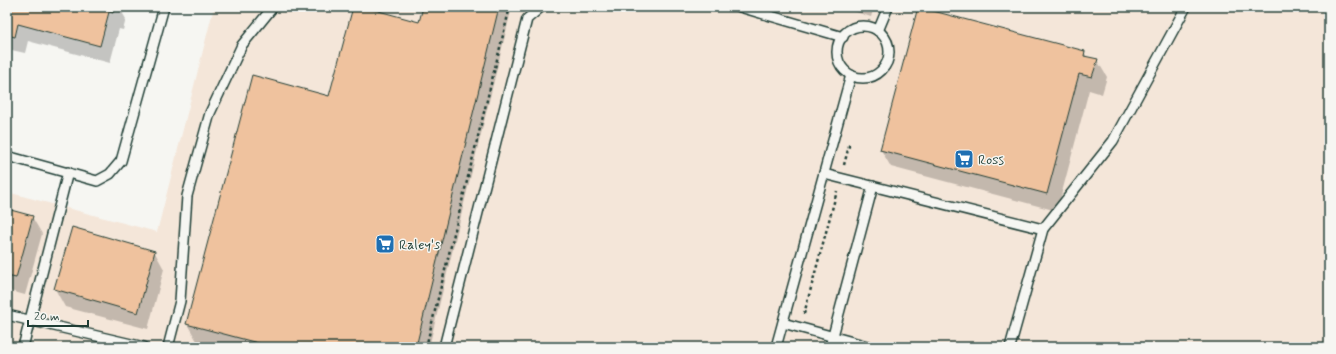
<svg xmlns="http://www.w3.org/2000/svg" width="1336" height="354" viewBox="0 0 1336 354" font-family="Mynerve,sans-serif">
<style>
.built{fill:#f4e6d9}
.shadow{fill:#0003}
.building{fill:#efc29e;stroke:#1f3d34}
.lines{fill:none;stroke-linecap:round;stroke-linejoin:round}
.service-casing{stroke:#1f3d34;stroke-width:12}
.path{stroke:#1f3d34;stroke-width:2.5;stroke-dasharray:3 3;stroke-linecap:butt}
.service{stroke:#f6f6f2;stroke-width:9}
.labels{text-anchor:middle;stroke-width:3;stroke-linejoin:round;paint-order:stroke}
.poi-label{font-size:14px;fill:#1f3d34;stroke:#f6f6f2;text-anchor:start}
</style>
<rect width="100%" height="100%" fill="#f6f6f2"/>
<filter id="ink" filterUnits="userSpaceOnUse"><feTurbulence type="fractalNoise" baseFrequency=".025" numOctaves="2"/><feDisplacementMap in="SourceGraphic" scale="8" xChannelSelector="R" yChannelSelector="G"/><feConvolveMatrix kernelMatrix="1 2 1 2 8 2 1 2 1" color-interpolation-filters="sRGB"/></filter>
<g filter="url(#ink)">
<path class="built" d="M214,7H1329V347H7V192L157,232Z"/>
<g class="shadow">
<path d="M7,7H125L123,14L126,19L123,30L119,29L110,63L28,41L25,53L7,49Z"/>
<path d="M354,7H361L420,23L424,7H512L429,347H220L197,341L187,324L330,97Z"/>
<path d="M841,7H874L871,17Z"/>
<path d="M1084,52L1087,57L1097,60L1107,77L1102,94L1089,90L1057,211L891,167L881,150Z"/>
<path d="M7,210L32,217L42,234L25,295L7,290Z"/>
<path d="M154,251L164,269L148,329L65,307L55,289Z"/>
</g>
<g class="building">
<path d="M7,7H115L113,13L109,12L100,46L18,24L15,37L7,35Z"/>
<path d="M353,7H364L419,22L423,7H499L416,347H273L186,324L252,75L329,96Z"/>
<path d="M918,7L1085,51L1084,56L1098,59L1092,77L1079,74L1047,194L880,150Z"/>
<path d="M7,209L33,216L16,278L7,276Z"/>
<path d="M72,227L155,251L138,313L54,289Z"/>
</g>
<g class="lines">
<g class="service-casing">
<g id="service">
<path d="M740,7L843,37"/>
<circle cx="863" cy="52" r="26"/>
<path d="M878,31L888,7"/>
<path d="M7,156L97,181L110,174L121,161L164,7"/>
<path d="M824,174L1043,229"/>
<path d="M7,315L144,347"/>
<path d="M783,323L871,347"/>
<path d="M23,347L68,172"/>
<path d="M168,347L180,301L187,196L210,113L242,45L273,7"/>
<path d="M444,347L527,19L541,7"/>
<path d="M776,347L851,75"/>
<path d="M830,347L873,186"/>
<path d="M1010,347L1043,229L1113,141L1186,7"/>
</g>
</g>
<g class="path">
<path d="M844,165L850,142"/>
<path d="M804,314L837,191"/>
<path d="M426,347L510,7"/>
</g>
<use href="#service" class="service"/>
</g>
</g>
<defs>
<g id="supermarket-square" transform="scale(1)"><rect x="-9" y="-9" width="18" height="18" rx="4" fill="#1f6fb2" stroke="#f6f6f2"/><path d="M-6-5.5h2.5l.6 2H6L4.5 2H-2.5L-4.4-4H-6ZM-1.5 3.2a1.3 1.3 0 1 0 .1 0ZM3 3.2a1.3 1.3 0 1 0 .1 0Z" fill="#fff"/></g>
</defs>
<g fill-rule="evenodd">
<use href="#supermarket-square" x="964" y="159"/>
<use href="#supermarket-square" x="385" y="244"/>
</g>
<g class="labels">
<g class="poi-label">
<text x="978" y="164">Ross</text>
<text x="399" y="249">Raley's</text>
</g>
</g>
<rect width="1336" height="354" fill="none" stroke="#f6f6f2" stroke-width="24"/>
<rect x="12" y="12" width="1312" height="330" fill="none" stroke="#1f3d34" stroke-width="1.5" filter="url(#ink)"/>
<path d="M28 320v6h60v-6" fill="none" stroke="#1f3d34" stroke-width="2"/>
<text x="34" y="320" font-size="12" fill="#1f3d34" stroke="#f6f6f2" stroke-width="3" paint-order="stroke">20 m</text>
</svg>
